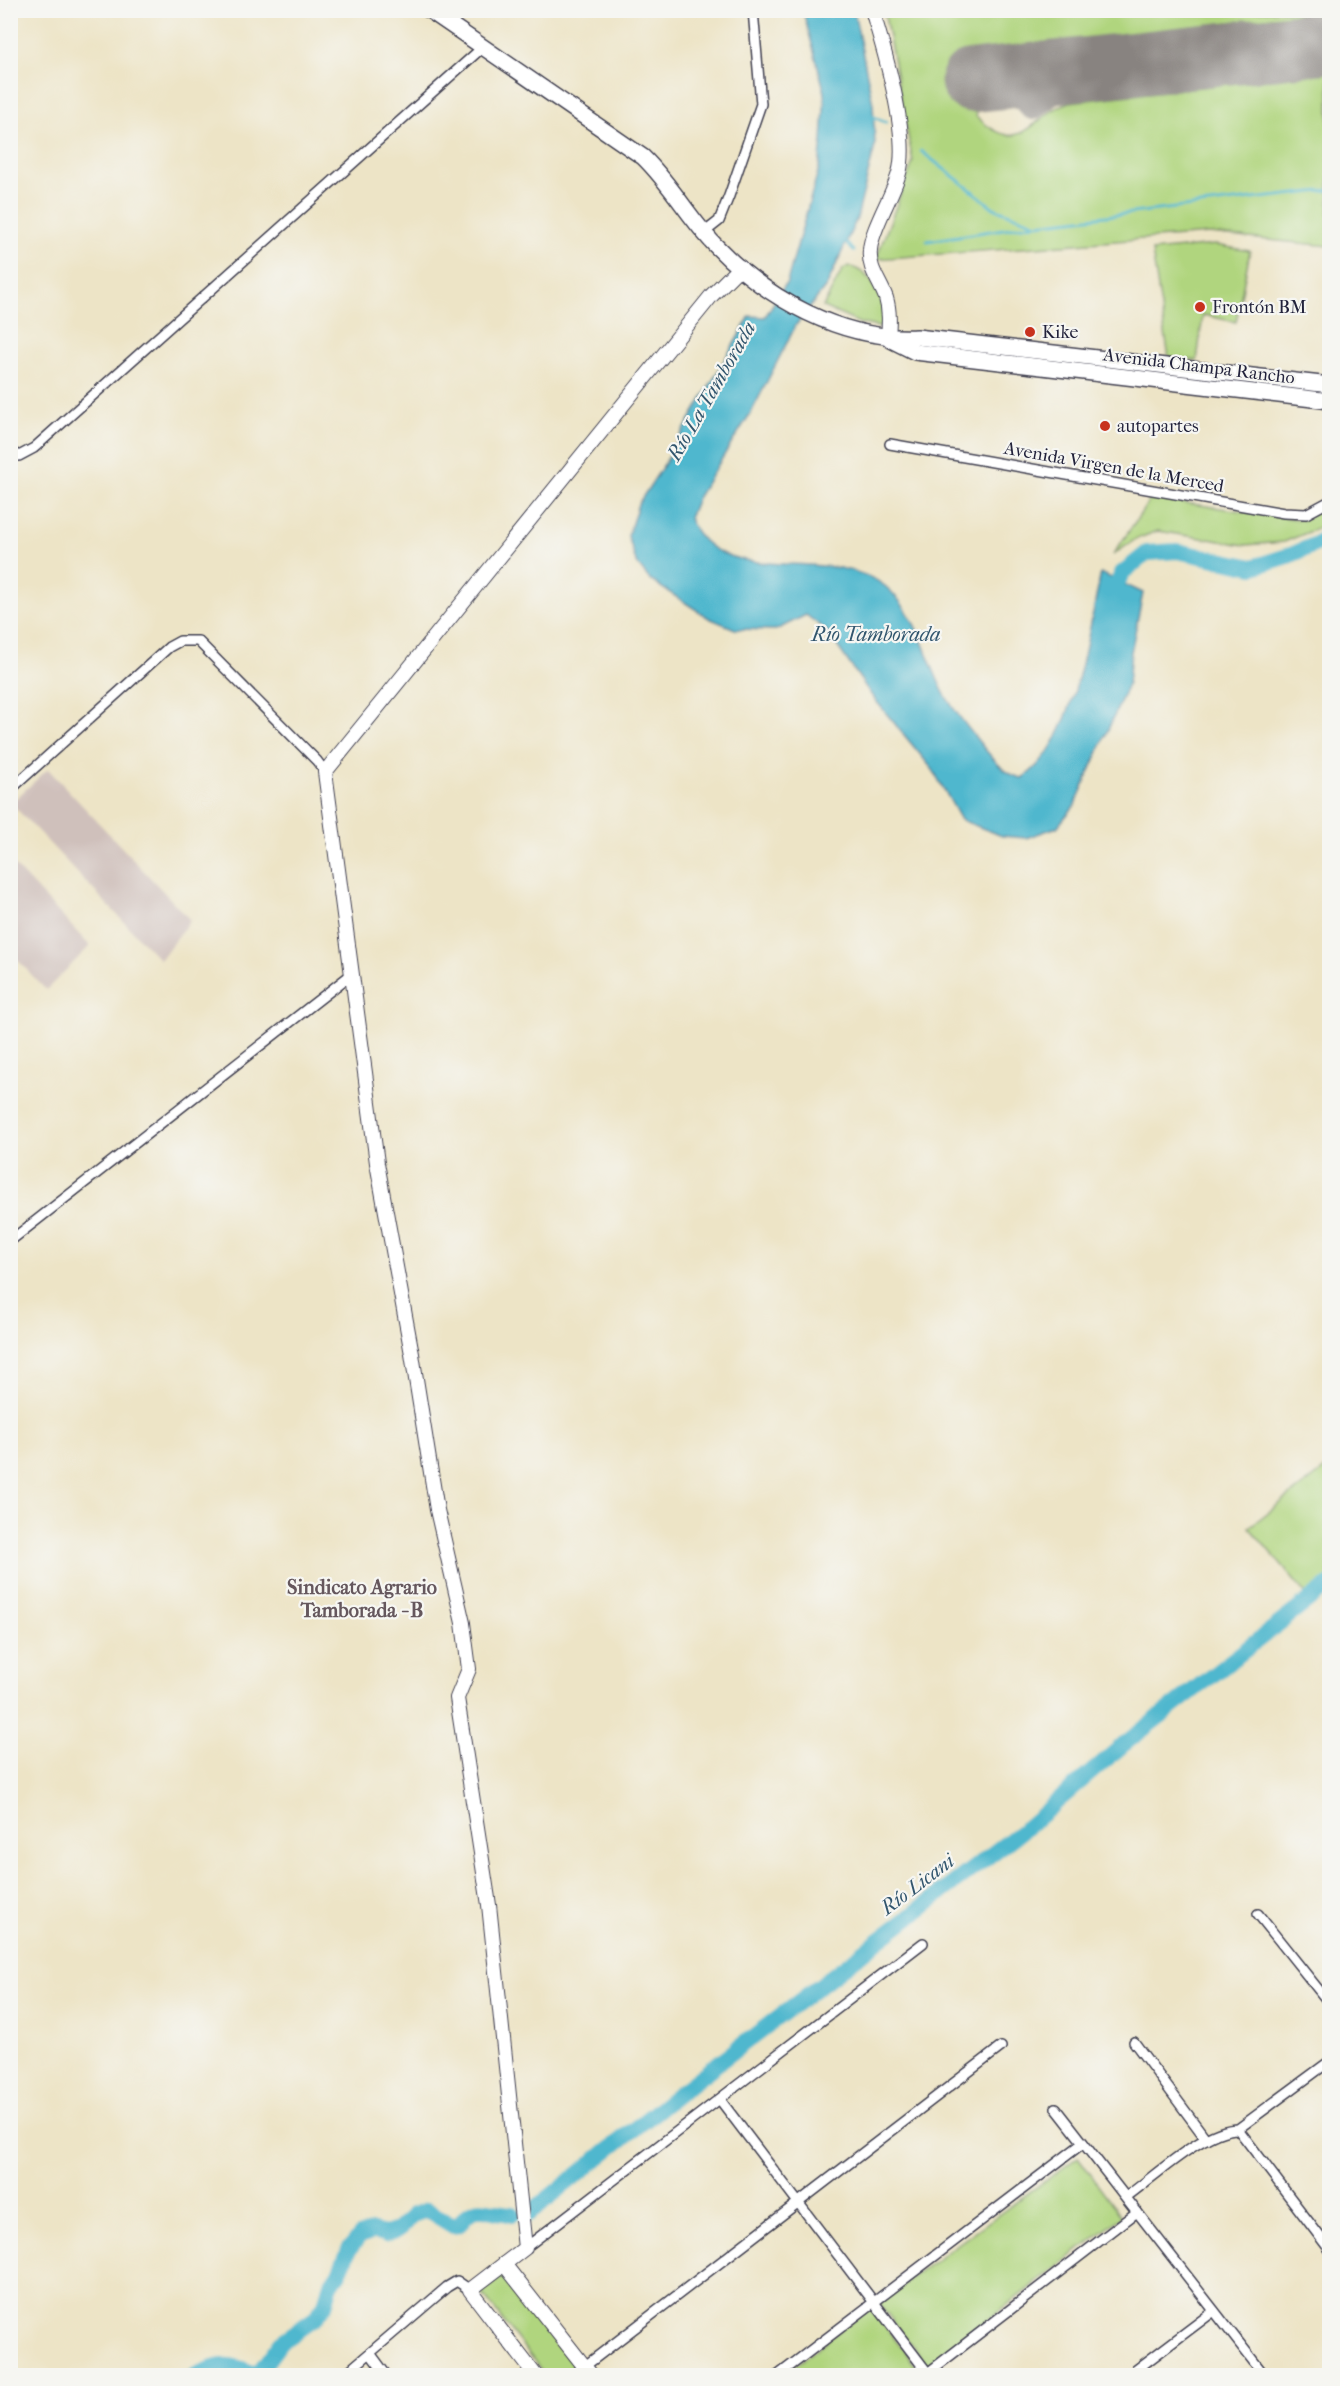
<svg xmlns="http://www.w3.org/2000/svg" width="1340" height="2386" viewBox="0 0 1340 2386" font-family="'IM FELL French Canon',serif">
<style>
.industrial{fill:#cfc0bb}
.green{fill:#b0d57e;stroke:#697c5c;stroke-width:1.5}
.water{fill:#50b7ce;stroke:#396c84;stroke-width:1.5}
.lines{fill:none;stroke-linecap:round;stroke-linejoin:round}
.stream{stroke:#50b7ce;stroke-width:3}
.river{stroke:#50b7ce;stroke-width:16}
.taxiway{stroke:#888380;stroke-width:26}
.runway{stroke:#888380;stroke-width:63}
.street-casing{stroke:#403f50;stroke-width:12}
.secondary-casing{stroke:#403f50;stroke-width:16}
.primary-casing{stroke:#403f50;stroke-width:18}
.street{stroke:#fff;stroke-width:9}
.secondary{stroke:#fff;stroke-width:14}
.primary{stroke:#fff;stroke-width:15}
.poi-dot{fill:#c8321e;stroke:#f6f6f2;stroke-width:2}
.labels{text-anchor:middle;stroke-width:4.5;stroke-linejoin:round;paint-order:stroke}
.poi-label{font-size:18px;fill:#22223b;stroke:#f6f6f2;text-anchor:start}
.street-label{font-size:18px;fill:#22223b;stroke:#f6f6f2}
.water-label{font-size:20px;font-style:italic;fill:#32566e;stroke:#f6f6f2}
.neighbourhood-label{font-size:20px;font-weight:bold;fill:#65575d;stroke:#f6f6f2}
</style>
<rect width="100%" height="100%" fill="#f6f6f2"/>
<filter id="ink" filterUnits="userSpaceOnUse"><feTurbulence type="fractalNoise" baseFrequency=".0167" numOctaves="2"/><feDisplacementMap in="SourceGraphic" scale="12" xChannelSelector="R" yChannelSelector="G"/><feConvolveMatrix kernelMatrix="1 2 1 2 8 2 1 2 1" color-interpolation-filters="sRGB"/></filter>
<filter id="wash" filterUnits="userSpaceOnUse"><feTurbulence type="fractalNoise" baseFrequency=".008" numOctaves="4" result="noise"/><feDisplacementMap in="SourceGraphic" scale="24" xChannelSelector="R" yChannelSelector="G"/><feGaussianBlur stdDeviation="1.35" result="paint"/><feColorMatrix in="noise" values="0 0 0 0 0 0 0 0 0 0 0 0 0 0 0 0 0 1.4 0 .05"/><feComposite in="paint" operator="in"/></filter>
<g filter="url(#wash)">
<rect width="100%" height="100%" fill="#ede4c6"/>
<g class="industrial">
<path d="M48,769L190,920L160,960L11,803Z"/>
<path d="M11,862L90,946L46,990L11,953Z"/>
</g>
<g class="green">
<path d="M884,11H1325L969,52L976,116C1023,161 1031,114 1070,102L1329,72V246L1209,234L876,259L913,162Z"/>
<path d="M1215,245L1250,251L1236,322L1203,315L1197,361L1169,358L1152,251Z"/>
<path d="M849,266C874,273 888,304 883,328L859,323L823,307L843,269Z"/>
<path d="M1151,498L1303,520L1329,505V524L1284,542L1245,545L1158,531L1136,539L1113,555Z"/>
<path d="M1329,1466V1584L1310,1599L1249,1527Z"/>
<path d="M1078,2157L1122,2217L928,2366L878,2302Z"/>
<path d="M506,2273L577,2366L564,2375H545L481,2292Z"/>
<path d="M870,2307L919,2370L912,2376H781Z"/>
</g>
<path class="water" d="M803,11H854L873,104L875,146L857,218L827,285L796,325L752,411L697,498L689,518C719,593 828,542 885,586C918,613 925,657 944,693C955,713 970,730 984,748C996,762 1004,774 1022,778C1075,746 1088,631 1101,573L1143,593L1131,652L1128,684L1075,805L1057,827L1026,838L1002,836L961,820L933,770L872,696L827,631L806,615L776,630L735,629L709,618L650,580L636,562L628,536L638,504L665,463L750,316L765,317L787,282L819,168L822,140L825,93Z"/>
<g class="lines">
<g class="stream">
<path d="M871,116L886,122"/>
<path d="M921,151L994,208L1037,224L1330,190"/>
<path d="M927,241L1035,224"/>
<path d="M845,242L854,251"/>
</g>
<g class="river">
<path d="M1110,600L1122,573L1147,553L1177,551L1253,567L1291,555L1330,538"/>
<path d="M527,2215L683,2090L1031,1824L1123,1745L1330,1584"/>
<path d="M194,2376C223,2362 229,2363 257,2375L281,2342L314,2319L325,2305L330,2286L339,2273L349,2249L360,2236L373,2231L385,2234L398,2230L413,2215L427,2210L453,2226L460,2224C475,2199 488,2213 512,2214"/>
</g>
<path class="taxiway" d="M1023,96L1033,107L1073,75L1093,69"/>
<path class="runway" d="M972,81L1330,42"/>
</g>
</g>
<g filter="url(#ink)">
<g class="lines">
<g class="street-casing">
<g id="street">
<path d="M705,232L719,221L729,196L761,104L753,10"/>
<path d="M890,444L1284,513L1306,514L1330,501"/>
<path d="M10,451L19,456L34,448L483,47"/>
<path d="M10,790L169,647L180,641H198L317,761L325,772"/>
<path d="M10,1241L353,973"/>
<path d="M1258,1914L1330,2004"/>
<path d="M1134,2042L1206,2139"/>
<path d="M721,2101L930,2376"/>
<path d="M1056,2108L1265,2376"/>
<path d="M1238,2129L1330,2250"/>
<path d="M1126,2197C1154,2177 1204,2129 1238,2129L1330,2061"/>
<path d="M525,2248L923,1943"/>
<path d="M370,2353L387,2376"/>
<path d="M925,2375L1137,2212"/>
<path d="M343,2376L447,2287L457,2281L470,2290"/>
<path d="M572,2376L1001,2047"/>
<path d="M777,2376L1083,2143"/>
<path d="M1128,2376L1214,2311"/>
</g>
</g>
<g class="secondary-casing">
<g id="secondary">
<path d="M872,10C884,49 910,136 899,173C893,195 871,230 870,250C868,269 880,281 886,298C890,311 889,324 888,338"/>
<path d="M504,2264L592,2376"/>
<path d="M536,2376L470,2290L525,2248L489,1905L457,1698L469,1669L463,1623L437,1510L412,1354L377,1163L325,772L712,295L740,267"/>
</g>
</g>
<g class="primary-casing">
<g id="primary">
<path d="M429,10L643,157C671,184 689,218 715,245C767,299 842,341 917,337L1330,385"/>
<path d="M891,340L915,352L1330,401"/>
</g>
</g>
<use href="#street" class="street"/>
<use href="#secondary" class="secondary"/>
<use href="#primary" class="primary"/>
</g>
</g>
<g class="poi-dot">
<circle cx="1200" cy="307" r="6"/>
<circle cx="1030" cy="332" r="6"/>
<circle cx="1105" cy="426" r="6"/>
</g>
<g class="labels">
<g class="poi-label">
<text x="1212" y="313">Frontón BM</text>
<text x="1042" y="338">Kike</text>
<text x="1117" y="432">autopartes</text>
</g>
<g class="street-label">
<text transform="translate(1199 366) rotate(7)" y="6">Avenida Champa Rancho</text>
<text transform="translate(1114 467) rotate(10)" y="6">Avenida Virgen de la Merced</text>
</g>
<g class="water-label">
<text transform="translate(711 391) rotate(-60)" y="7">Río La Tamborada</text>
<text x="876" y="641">Río Tamborada</text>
<text transform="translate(917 1884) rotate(-37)" y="7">Río Licani</text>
</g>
<g class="neighbourhood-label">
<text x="362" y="1594">Sindicato Agrario<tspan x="362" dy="23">Tamborada - B</tspan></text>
</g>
</g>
<rect width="1340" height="2386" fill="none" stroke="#f6f6f2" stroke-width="36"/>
</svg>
